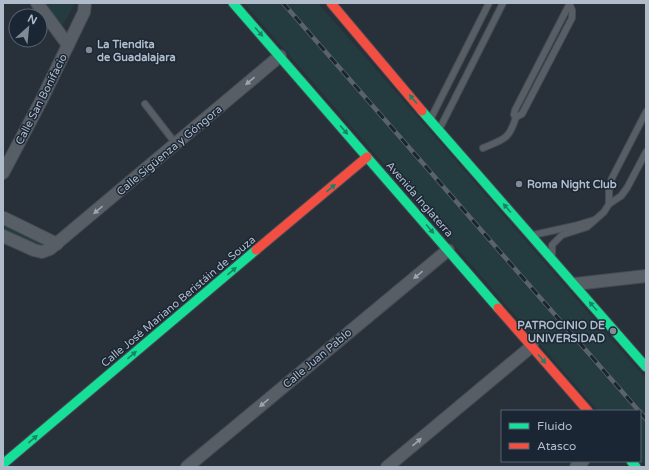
<svg xmlns="http://www.w3.org/2000/svg" width="649" height="470" viewBox="0 0 649 470" font-family="'Varela Round',sans-serif">
<style>
.green{fill:#243c40}
.lines{fill:none;stroke-linecap:round;stroke-linejoin:round}
.lane-casing{stroke:#454b52;stroke-width:8}
.street-casing{stroke:#454b52;stroke-width:14}
.fast-casing{stroke:#454b52;stroke-width:11}
.jam-casing{stroke:#454b52;stroke-width:11}
.lane{stroke:#585e66;stroke-width:6}
.street{stroke:#585e66;stroke-width:12}
.fast{stroke:#16e098;stroke-width:9}
.jam{stroke:#f24e42;stroke-width:9}
.rail-casing{stroke:#5c626a;stroke-width:4.5}
.rail{stroke:#1b2634;stroke-width:3;stroke-dasharray:9;stroke-linecap:butt}
.oneway{fill:#188366}
.oneway2{fill:#9ba4b2}
.poi-dot{fill:#818b98;stroke:#1b2634;stroke-width:1.5}
.labels{text-anchor:middle;stroke-width:3;stroke-linejoin:round;paint-order:stroke}
.poi-label{font-size:11px;font-weight:bold;fill:#b1bccb;stroke:#1b2634;text-anchor:start}
.street-label{font-size:11px;fill:#b1bccb;stroke:#1b2634}
</style>
<rect width="100%" height="100%" fill="#283039"/>
<g class="green">
<path d="M39,3H75L63,25H59Z"/>
<path d="M244,3H318L639,371L646,378V466L640,459V411H598Z"/>
<path d="M3,219L45,243L44,245L34,248L3,234Z"/>
</g>
<g class="lines">
<g class="lane-casing">
<g id="lane">
<path d="M145,104L176,144"/>
<path d="M516,117L522,114L572,18V10L569,3"/>
<path d="M431,118L489,3"/>
<path d="M440,128L503,3"/>
<path d="M483,148C504,139 509,140 516,117L514,115L515,110L570,3"/>
<path d="M609,204V187L612,178L646,112"/>
<path d="M533,235L574,226L594,220"/>
<path d="M552,255V245L562,235L587,227L604,212L609,204L621,196L627,188L646,152"/>
</g>
</g>
<g class="street-casing">
<g id="street">
<path d="M37,3L68,45"/>
<path d="M3,173L41,101L84,12L85,3"/>
<path d="M4,218L57,244"/>
<path d="M3,236L34,250L42,252L50,249L280,56"/>
<path d="M575,284L646,276"/>
<path d="M187,467L448,250"/>
<path d="M387,467L532,346"/>
<path d="M576,467L583,461"/>
</g>
</g>
<g class="fast-casing">
<g id="fast">
<path d="M233,3L498,308"/>
<path d="M422,111L646,367"/>
<path d="M631,461L636,467"/>
<path d="M3,464L256,250"/>
</g>
</g>
<g class="jam-casing">
<g id="jam">
<path d="M331,3L422,111"/>
<path d="M256,250L367,157"/>
<path d="M498,308L588,411"/>
</g>
</g>
<use href="#lane" class="lane"/>
<use href="#street" class="street"/>
<use href="#fast" class="fast"/>
<use href="#jam" class="jam"/>
<g class="rail-casing">
<g id="rail">
<path d="M283,3L639,411"/>
<path d="M640,412L646,419"/>
</g>
</g>
<use href="#rail" class="rail"/>
</g>
<defs><path id="oneway-solid" d="M-6-.8H1V-3.2L6.5 0L1 3.2V.8H-6Z"/></defs>
<g class="oneway">
<use href="#oneway-solid" transform="translate(259 32) rotate(49)"/>
<use href="#oneway-solid" transform="translate(413 99) rotate(-130)"/>
<use href="#oneway-solid" transform="translate(344 130) rotate(49)"/>
<use href="#oneway-solid" transform="translate(331 188) rotate(-40)"/>
<use href="#oneway-solid" transform="translate(507 208) rotate(-131)"/>
<use href="#oneway-solid" transform="translate(430 229) rotate(49)"/>
<use href="#oneway-solid" transform="translate(232 271) rotate(-40)"/>
<use href="#oneway-solid" transform="translate(593 306) rotate(-131)"/>
<use href="#oneway-solid" transform="translate(132 355) rotate(-40)"/>
<use href="#oneway-solid" transform="translate(542 359) rotate(49)"/>
<use href="#oneway-solid" transform="translate(33 439) rotate(-40)"/>
</g>
<g class="oneway2">
<use href="#oneway-solid" transform="translate(250 81) rotate(140)"/>
<use href="#oneway-solid" transform="translate(98 210) rotate(140)"/>
<use href="#oneway-solid" transform="translate(418 275) rotate(140)"/>
<use href="#oneway-solid" transform="translate(264 403) rotate(140)"/>
<use href="#oneway-solid" transform="translate(417 442) rotate(-40)"/>
</g>
<g class="poi-dot">
<circle cx="89" cy="50" r="4"/>
<circle cx="519" cy="184" r="4"/>
<circle cx="613" cy="331" r="4"/>
</g>
<g class="labels">
<g class="poi-label">
<text x="97" y="48">La Tiendita<tspan x="97" dy="13">de Guadalajara</tspan></text>
<text x="527" y="188">Roma Night Club</text>
<text x="605" y="329" text-anchor="end">PATROCINIO DE<tspan x="605" dy="13">UNIVERSIDAD</tspan></text>
</g>
<g class="street-label">
<text transform="translate(41 99) rotate(-63)" y="4">Calle San Bonifacio</text>
<text transform="translate(169 150) rotate(-40)" y="4">Calle Sigüenza y Góngora</text>
<text transform="translate(420 199) rotate(49)" y="4">Avenida Inglaterra</text>
<text transform="translate(178 301) rotate(-40)" y="4">Calle José Mariano Beristáin de Souza</text>
<text transform="translate(317 358) rotate(-40)" y="4">Calle Juan Pablo</text>
</g>
</g>
<rect width="649" height="470" fill="none" stroke="#b1bccb" stroke-width="8"/>
<rect x="501" y="410" width="140" height="52" fill="#1b2634" stroke="#576270"/>
<rect x="509" y="423" width="20" height="6" fill="#16e098" stroke="#576270"/>
<text x="537" y="430" font-size="12" fill="#b1bccb">Fluido</text>
<rect x="509" y="443" width="20" height="6" fill="#f24e42" stroke="#576270"/>
<text x="537" y="450" font-size="12" fill="#b1bccb">Atasco</text>
<g transform="translate(28 28) rotate(27)"><circle r="19" fill="#1b2634" stroke="#576270"/>
<path d="M0-3L7 15L0 10L-7 15Z" fill="#818b98"/>
<text y="-6" font-size="11" font-weight="bold" text-anchor="middle" fill="#b1bccb">N</text>
</g>
</svg>
